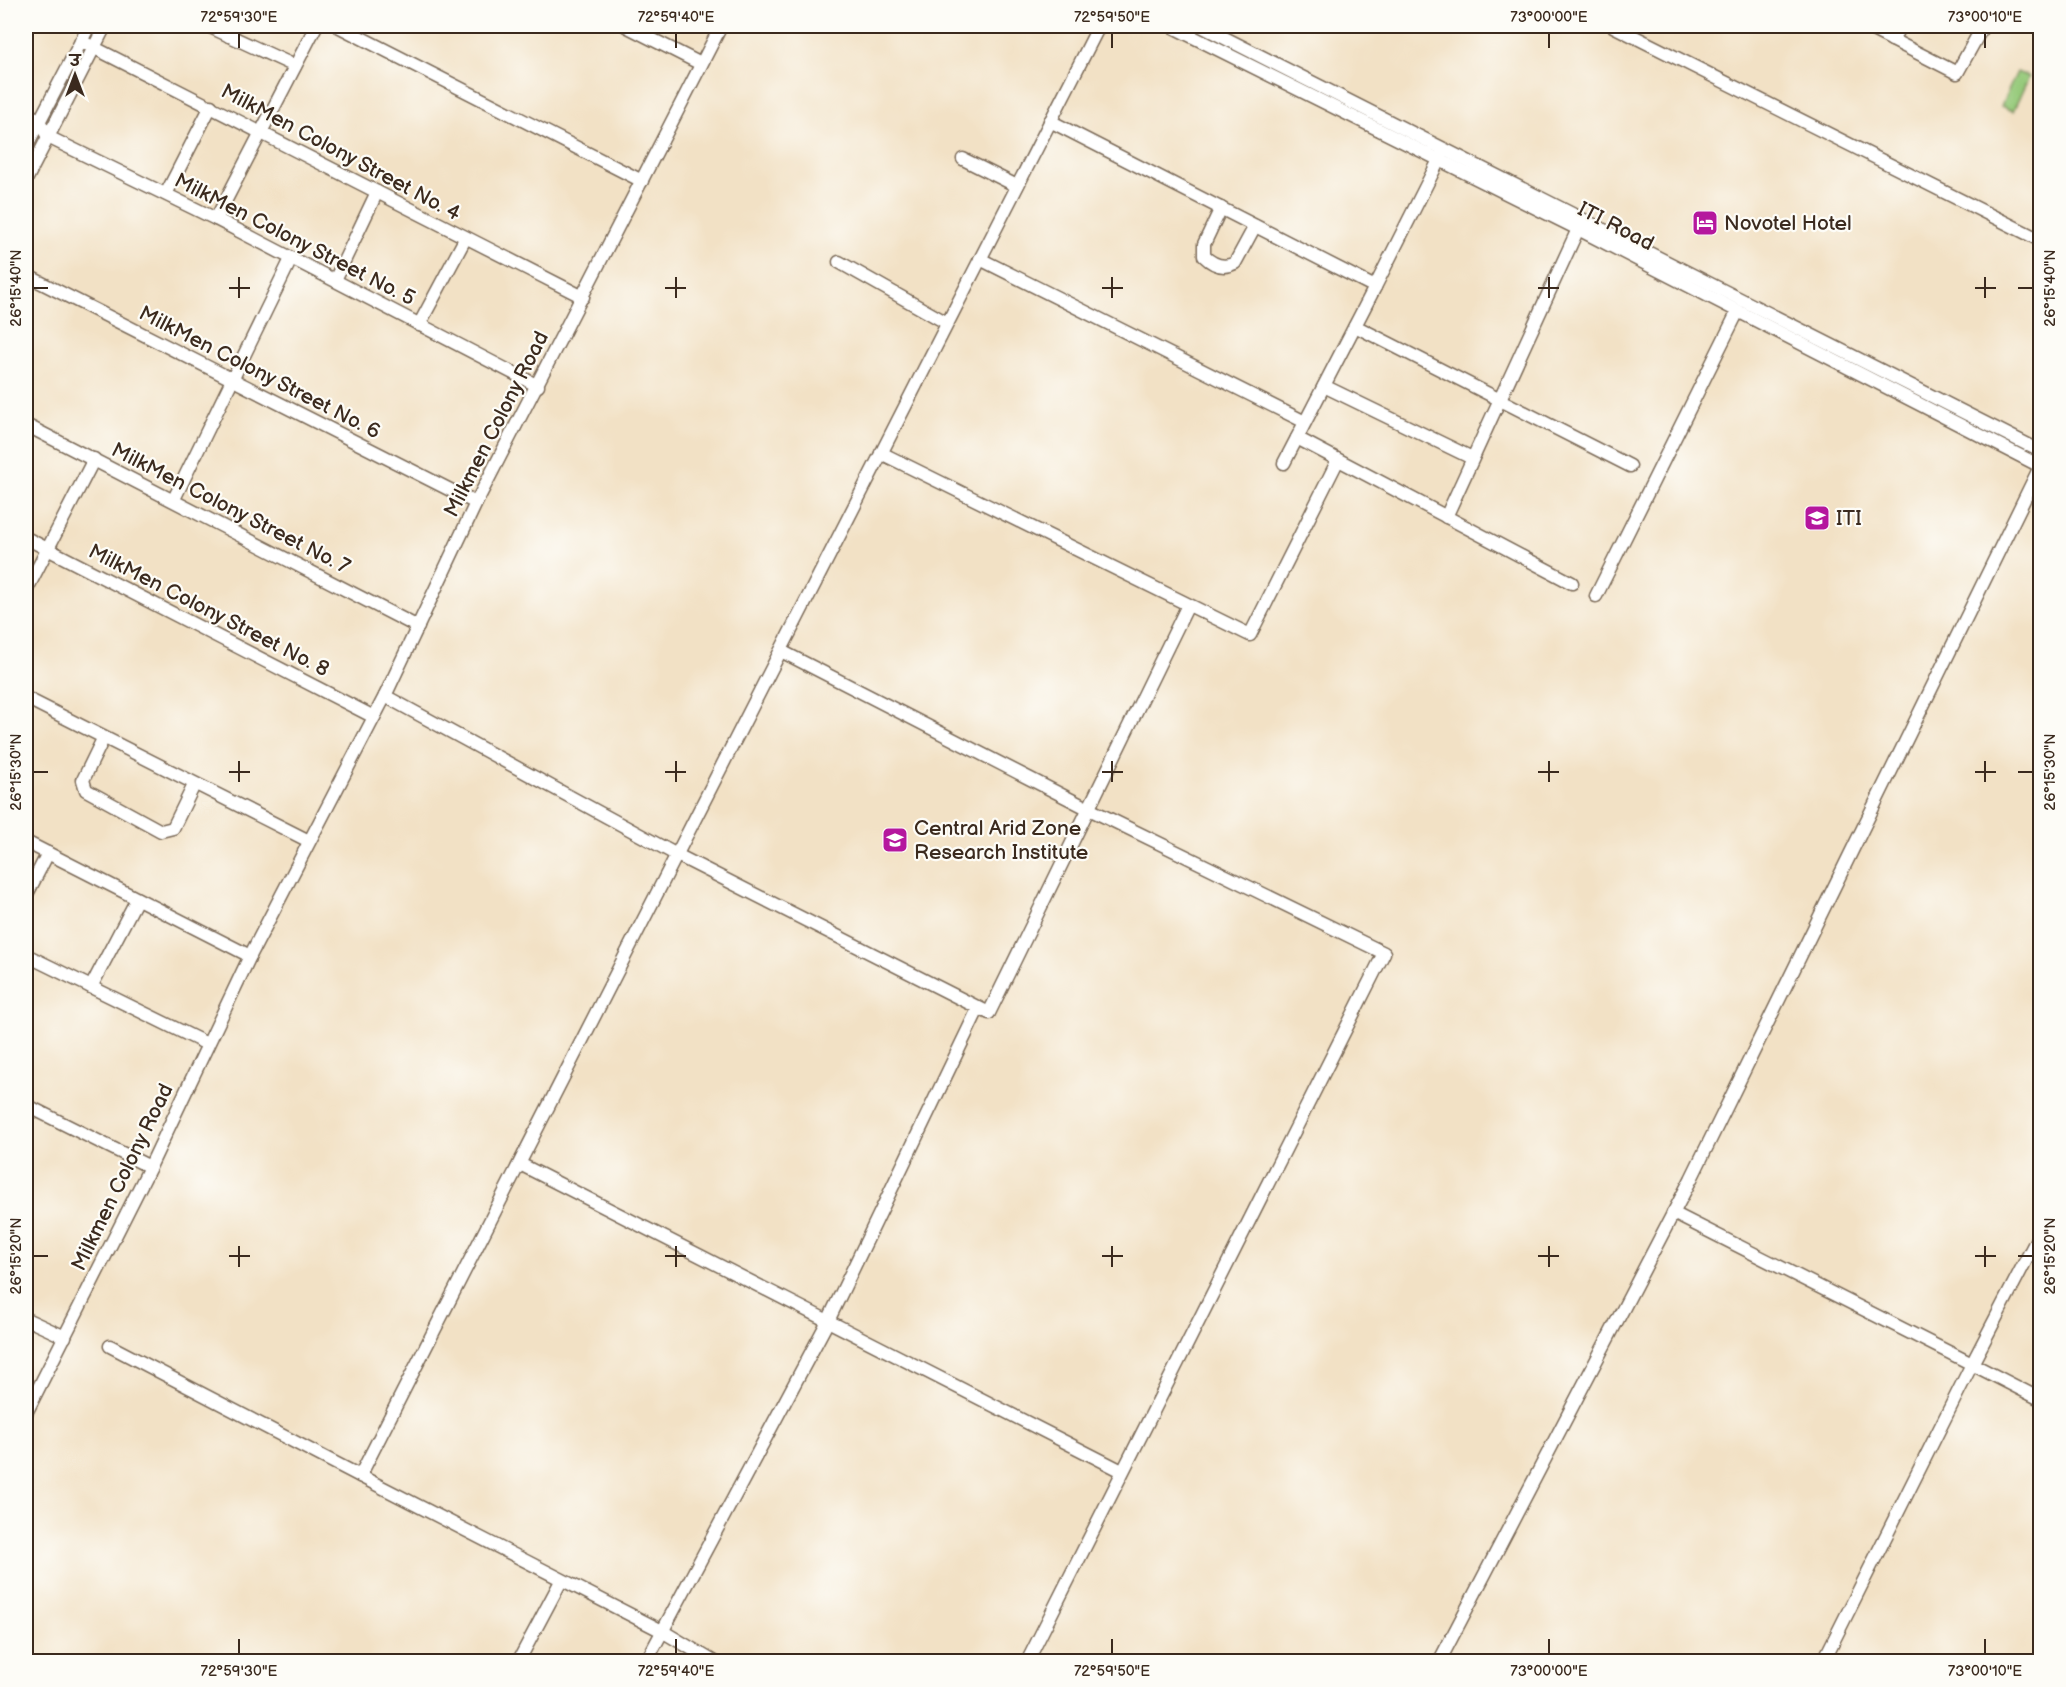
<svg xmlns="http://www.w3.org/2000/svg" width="2066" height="1687" viewBox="0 0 2066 1687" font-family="'Balsamiq Sans','Playpen Sans Deva',sans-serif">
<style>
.green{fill:#97ca7b;stroke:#697a4c;stroke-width:1.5}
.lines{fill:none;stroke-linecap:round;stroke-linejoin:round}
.minor-casing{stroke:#7b6a58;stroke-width:15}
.minor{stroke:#fff;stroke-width:12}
.ticks{fill:none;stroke:#3b2a1e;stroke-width:2}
.labels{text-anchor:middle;stroke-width:4.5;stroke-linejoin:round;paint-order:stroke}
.street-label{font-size:21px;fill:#3b2a1e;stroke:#fdfcf7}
.poi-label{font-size:21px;fill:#3b2a1e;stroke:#fdfcf7;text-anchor:start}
.neatline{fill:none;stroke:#3b2a1e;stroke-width:2}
.ticks-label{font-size:15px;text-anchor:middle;fill:#3b2a1e}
</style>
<rect width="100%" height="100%" fill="#fdfcf7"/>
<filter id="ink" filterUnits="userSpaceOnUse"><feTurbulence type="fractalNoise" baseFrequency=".0167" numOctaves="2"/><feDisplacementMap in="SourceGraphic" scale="12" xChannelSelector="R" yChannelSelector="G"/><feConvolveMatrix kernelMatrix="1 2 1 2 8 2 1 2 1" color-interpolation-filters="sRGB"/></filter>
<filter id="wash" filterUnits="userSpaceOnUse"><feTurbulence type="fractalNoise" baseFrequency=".008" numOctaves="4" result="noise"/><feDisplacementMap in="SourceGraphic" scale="24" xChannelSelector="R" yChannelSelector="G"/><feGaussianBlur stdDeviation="1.35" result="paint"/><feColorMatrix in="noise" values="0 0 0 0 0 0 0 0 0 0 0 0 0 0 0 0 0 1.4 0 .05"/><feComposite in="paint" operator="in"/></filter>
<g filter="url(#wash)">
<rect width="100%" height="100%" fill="#f2e1c5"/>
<path class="green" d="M2017,72L2029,77L2013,111L2001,106Z"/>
</g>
<g filter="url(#ink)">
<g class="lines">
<g class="minor-casing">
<g id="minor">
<path d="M208,26L295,66"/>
<path d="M338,26L642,181"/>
<path d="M626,26L701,64"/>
<path d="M1171,26L1578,229L2040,466"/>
<path d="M1201,26L2040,451"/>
<path d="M1613,26L2040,240"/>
<path d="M1865,26L1957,73L1983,26"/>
<path d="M229,36L235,26"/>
<path d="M1892,40L1900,26"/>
<path d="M81,41L583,297"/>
<path d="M26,112L39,121L48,137L216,219L538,386"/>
<path d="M1050,121L1375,287L1284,463"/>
<path d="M26,147L89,26"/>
<path d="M963,159L1017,186"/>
<path d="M26,180L105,26"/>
<path d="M166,194L211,106"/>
<path d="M1221,208L1204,244V256C1213,265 1223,269 1235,263L1255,226"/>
<path d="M216,219L316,26"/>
<path d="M980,259L1305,422"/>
<path d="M839,262L947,323"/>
<path d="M26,275L476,503"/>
<path d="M335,280L377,192"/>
<path d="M1375,287L1442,154"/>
<path d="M419,325L465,239"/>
<path d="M1355,326L1630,466"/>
<path d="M1324,386L1472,458"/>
<path d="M26,425L418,627"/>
<path d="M1297,438L1572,583"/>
<path d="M881,453L1250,635L1338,460"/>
<path d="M174,499L291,259"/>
<path d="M1446,517L1578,229"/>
<path d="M26,538L374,717"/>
<path d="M26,591L94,459"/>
<path d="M1596,596L1738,311"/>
<path d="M781,651L1089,809L1384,953L1027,1662"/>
<path d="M385,696L677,855L989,1013L1188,605"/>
<path d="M26,698L309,841"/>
<path d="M103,739L83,780L86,790L161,831L173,828L194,785"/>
<path d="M26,842L250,956"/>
<path d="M26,896L48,853"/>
<path d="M26,955L207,1044"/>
<path d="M91,987L137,899"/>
<path d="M26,1105L150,1167"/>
<path d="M520,1164L1122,1471"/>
<path d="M1673,1213L1972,1364L1823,1662"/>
<path d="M2040,1233L1972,1364L2040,1399"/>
<path d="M26,1319L65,1337"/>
<path d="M110,1346L360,1476L1099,26"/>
<path d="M26,1413L150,1167L250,956L385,696L476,503L721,26"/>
<path d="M360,1476L662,1631L714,1662"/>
<path d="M518,1662L561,1581"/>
<path d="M646,1662L828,1321L978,1009"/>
<path d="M1439,1662L1691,1179L2040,467"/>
</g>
</g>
<use href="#minor" class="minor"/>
</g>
</g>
<path class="ticks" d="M239,33V48M676,33V48M1112,33V48M1549,33V48M1985,33V48M239,277V298M676,277V298M1112,277V298M1549,277V298M1985,277V298M33,288H48M229,288H250M665,288H686M1102,288H1123M1538,288H1559M1975,288H1996M2018,288H2033M239,761V782M676,761V782M1112,761V782M1549,761V782M1985,761V782M33,772H48M229,772H250M665,772H686M1102,772H1123M1538,772H1559M1975,772H1996M2018,772H2033M239,1246V1267M676,1246V1267M1112,1246V1267M1549,1246V1267M1985,1246V1267M33,1256H48M229,1256H250M665,1256H686M1102,1256H1123M1538,1256H1559M1975,1256H1996M2018,1256H2033M239,1639V1654M676,1639V1654M1112,1639V1654M1549,1639V1654M1985,1639V1654"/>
<defs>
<g id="hotel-square" transform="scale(1.35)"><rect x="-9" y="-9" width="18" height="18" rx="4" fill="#b5179e" stroke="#fdfcf7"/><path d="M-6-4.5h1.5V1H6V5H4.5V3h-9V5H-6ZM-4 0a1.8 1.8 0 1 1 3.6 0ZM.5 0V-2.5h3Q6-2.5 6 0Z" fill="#fff"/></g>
<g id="university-square" transform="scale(1.35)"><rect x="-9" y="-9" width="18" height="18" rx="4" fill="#b5179e" stroke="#fdfcf7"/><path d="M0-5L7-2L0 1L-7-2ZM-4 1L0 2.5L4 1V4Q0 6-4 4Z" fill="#fff"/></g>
</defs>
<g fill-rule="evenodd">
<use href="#hotel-square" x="1705" y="223"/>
<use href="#university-square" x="1817" y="518"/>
<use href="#university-square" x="895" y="840"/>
</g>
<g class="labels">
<g class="street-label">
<text transform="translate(341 152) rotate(28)" y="7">MilkMen Colony Street No. 4</text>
<text transform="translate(1616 226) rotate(27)" y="7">ITI Road</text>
<text transform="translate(295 239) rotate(27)" y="7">MilkMen Colony Street No. 5</text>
<text transform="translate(260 372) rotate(27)" y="7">MilkMen Colony Street No. 6</text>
<text transform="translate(496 424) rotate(-63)" y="7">Milkmen Colony Road</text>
<text transform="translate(231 508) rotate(27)" y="7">MilkMen Colony Street No. 7</text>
<text transform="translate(209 610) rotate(27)" y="7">MilkMen Colony Street No. 8</text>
<text transform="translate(122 1177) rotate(-64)" y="7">Milkmen Colony Road</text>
</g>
<g class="poi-label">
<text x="1724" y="230">Novotel Hotel</text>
<text x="1836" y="525">ITI</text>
<text x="914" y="835">Central Arid Zone<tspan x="914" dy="24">Research Institute</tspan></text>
</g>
</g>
<rect width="2066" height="1687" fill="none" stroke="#fdfcf7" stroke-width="66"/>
<g transform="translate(75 75)" stroke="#fdfcf7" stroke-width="4.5" paint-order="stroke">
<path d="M0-4.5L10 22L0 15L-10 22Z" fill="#3b2a1e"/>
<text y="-9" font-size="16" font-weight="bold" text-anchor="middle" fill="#3b2a1e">उ</text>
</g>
<rect x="33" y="33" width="2000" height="1621" class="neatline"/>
<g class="ticks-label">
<text x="239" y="22">72°59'30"E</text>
<text x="676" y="22">72°59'40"E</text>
<text x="1112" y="22">72°59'50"E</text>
<text x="1549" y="22">73°00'00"E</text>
<text x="1985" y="22">73°00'10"E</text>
<text transform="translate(16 288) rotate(-90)" y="5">26°15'40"N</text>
<text transform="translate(2050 288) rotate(-90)" y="5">26°15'40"N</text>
<text transform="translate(16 772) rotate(-90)" y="5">26°15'30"N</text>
<text transform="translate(2050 772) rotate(-90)" y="5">26°15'30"N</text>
<text transform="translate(16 1256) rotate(-90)" y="5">26°15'20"N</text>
<text transform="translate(2050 1256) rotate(-90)" y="5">26°15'20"N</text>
<text x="239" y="1676">72°59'30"E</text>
<text x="676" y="1676">72°59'40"E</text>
<text x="1112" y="1676">72°59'50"E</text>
<text x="1549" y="1676">73°00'00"E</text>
<text x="1985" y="1676">73°00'10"E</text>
</g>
</svg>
